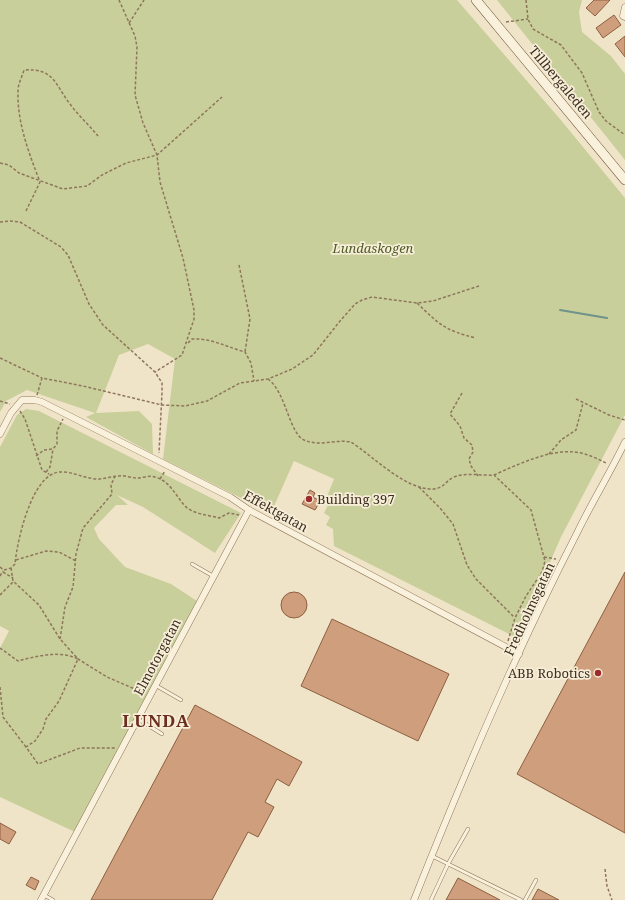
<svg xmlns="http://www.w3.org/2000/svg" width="625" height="900" viewBox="0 0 625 900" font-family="'Noto Serif',serif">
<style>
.green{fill:#c9cf9b}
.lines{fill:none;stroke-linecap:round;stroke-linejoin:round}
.stream{stroke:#6f938a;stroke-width:2}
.building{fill:#cf9f7d;stroke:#8d5f41}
.lane-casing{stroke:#8d765c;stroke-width:4}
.street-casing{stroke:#8d765c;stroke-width:7}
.secondary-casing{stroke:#6f573f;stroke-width:10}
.path{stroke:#8d765c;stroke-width:1.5;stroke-dasharray:3 2;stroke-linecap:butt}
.lane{stroke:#faf1dc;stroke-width:3}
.street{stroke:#faf1dc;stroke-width:6}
.secondary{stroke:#faf1dc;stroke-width:9}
.poi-dot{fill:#9e2a2b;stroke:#f7eed8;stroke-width:1.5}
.labels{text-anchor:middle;stroke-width:3.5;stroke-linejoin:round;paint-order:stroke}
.street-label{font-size:13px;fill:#3d2e20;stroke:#f7eed8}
.park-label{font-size:13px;font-style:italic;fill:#4d5a26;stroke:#f7eed8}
.poi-label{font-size:13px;fill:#3d2e20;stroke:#f7eed8;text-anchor:start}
.district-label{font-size:17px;font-weight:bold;letter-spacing:1px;fill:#6b2e1e;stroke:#f7eed8}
</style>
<rect width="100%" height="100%" fill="#f0e4c8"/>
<g class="green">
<path d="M0,0H457L560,119L625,198V415L561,537L517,638L334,546L333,529L326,525L330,517L324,513L329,503L328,494L334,479L294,461L271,513L163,459L175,359L148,344L119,355L96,413L139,411L152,424L153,454L86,417L95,413L27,390L6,401L0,412Z"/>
<path d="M497,0H582L579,12L582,32L611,56L625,74V160Z"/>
<path d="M26,409L39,411L241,513L215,553L143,507L117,495L128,505H116L94,528L99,539L125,567L171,584L197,601L75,832L0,797V648L9,631L0,626V447L17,415Z"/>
</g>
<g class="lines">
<path class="stream" d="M560,310L607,318"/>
</g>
<g class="building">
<path d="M594,0H610L595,16L586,8Z"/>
<path d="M614,15L621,25L603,38L596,28Z"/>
<path d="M625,36V57L615,44Z"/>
<path d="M310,490L315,493L313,497L320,501L315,510L302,504Z"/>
<path d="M625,572V833L517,774Z"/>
<circle cx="294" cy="605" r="13"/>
<path d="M332,619L449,674L418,741L301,686Z"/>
<path d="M195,705L302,762L289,786L277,779L265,802L274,807L258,837L248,832L212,900H91Z"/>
<path d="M0,823L16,832L9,844L0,839Z"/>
<path d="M31,877L39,881L35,890L26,885Z"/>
<path d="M458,878L500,900H446Z"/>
<path d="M538,889L559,900H532Z"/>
</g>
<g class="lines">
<g class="lane-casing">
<g id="lane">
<path d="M192,564L213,576"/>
<path d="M155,685L181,700"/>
<path d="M138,719L162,734"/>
<path d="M432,856L521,900"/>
<path d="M44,895L53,900"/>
<path d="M431,900L448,864L468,829"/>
<path d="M525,900L536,880"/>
</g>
</g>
<g class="street-casing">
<g id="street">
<path d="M625,7L623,16L625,17"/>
<path d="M0,434L11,413L22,400H35L42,402L230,497L249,510L519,654"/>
<path d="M41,900L249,510"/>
<path d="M414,900C463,776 516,652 577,533C592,502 610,473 625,442"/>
</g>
</g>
<g class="secondary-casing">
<path id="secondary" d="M476,0L625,180"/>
</g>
<g class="path">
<path d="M119,0L135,36L137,47L135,95L143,123L157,155L160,182L183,258L194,310V319L182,355L155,372"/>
<path d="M526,0L528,19L533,29L561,45L582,73L599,112L606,121L625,135"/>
<path d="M506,22L528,19"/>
<path d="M129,23L144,0"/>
<path d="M0,163L9,165L19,173L63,189L87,186L102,175L126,163L157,155L222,97"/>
<path d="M26,211L40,182C29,153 17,123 18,91C18,84 22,77 24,70C55,68 55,85 70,104C78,115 89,125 98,136"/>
<path d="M0,222L10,221L20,222L61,247L68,255L89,304L103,325L155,372L162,383V393L159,453"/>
<path d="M239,265L250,319L245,352"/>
<path d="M417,303C440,325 444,330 476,338"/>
<path d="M188,343L192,339C211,338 227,347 245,352L251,363L254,381"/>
<path d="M0,358L42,378"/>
<path d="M268,379C286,392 289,433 304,440C320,447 336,439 351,442C373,456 405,490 433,489C445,488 445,481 454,477C466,472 482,476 494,475L531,510L545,561L542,572L526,596L515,618L508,641"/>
<path d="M462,393L450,414L460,426L464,438L472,445L473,452L469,459L471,466L478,476"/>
<path d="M37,395L42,378L83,386L162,405L185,406L207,401L240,383L268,379L292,369L313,355L340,321L355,304L362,300L372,297L417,303L433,301L479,286"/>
<path d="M576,399L609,415L625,420"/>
<path d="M0,401L10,404"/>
<path d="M20,411L25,419L42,470L49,474"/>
<path d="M549,454L561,440L576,430L583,403"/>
<path d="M36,456L44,450L53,449L57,444V431L63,419"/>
<path d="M46,472L50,467L53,449"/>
<path d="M494,475C516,465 551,449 574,452C586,453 596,458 606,463"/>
<path d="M160,479L165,471"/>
<path d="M419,487L440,508L453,524L467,565L476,579L514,617"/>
<path d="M544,557L556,559"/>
<path d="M16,560L46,551L59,552L76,561"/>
<path d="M0,567L4,570L11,568L15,564C17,541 32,473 60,472C72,471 85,479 98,479C105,479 112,476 119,476C125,475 131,478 137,478C143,478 149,475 155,477C170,481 175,495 185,506C193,514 208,515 219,518L229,513L239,515"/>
<path d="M11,568L13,581L39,605L60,639L78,659L107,677L144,693"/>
<path d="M3,572L13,578"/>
<path d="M0,576L3,571"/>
<path d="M0,595L13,582"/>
<path d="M60,639L65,607L73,587L76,554L83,528L112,494L111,485L115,476"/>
<path d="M0,648L18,661C37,656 60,650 78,659L59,701L46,719L43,729L35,741L26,747L38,764L80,748H116"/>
<path d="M0,687L3,717L26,747"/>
<path d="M605,869L607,886L612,900"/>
</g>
<use href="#lane" class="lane"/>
<use href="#street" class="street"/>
<use href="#secondary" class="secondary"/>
</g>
<g class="poi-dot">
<circle cx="309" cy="499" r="4"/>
<circle cx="598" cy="673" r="4"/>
</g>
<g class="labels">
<g class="street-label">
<text transform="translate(561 82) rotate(50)" y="5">Tillbergaleden</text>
<text transform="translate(276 511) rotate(29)" y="5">Effektgatan</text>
<text transform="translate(529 609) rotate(-65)" y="5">Fredholmsgatan</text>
<text transform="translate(157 657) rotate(-62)" y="5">Elmotorgatan</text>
</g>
<g class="park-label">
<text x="373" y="253">Lundaskogen</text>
</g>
<g class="poi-label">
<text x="317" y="504">Building 397</text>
<text x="590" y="678" text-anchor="end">ABB Robotics</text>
</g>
<g class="district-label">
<text x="156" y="727">LUNDA</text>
</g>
</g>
</svg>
